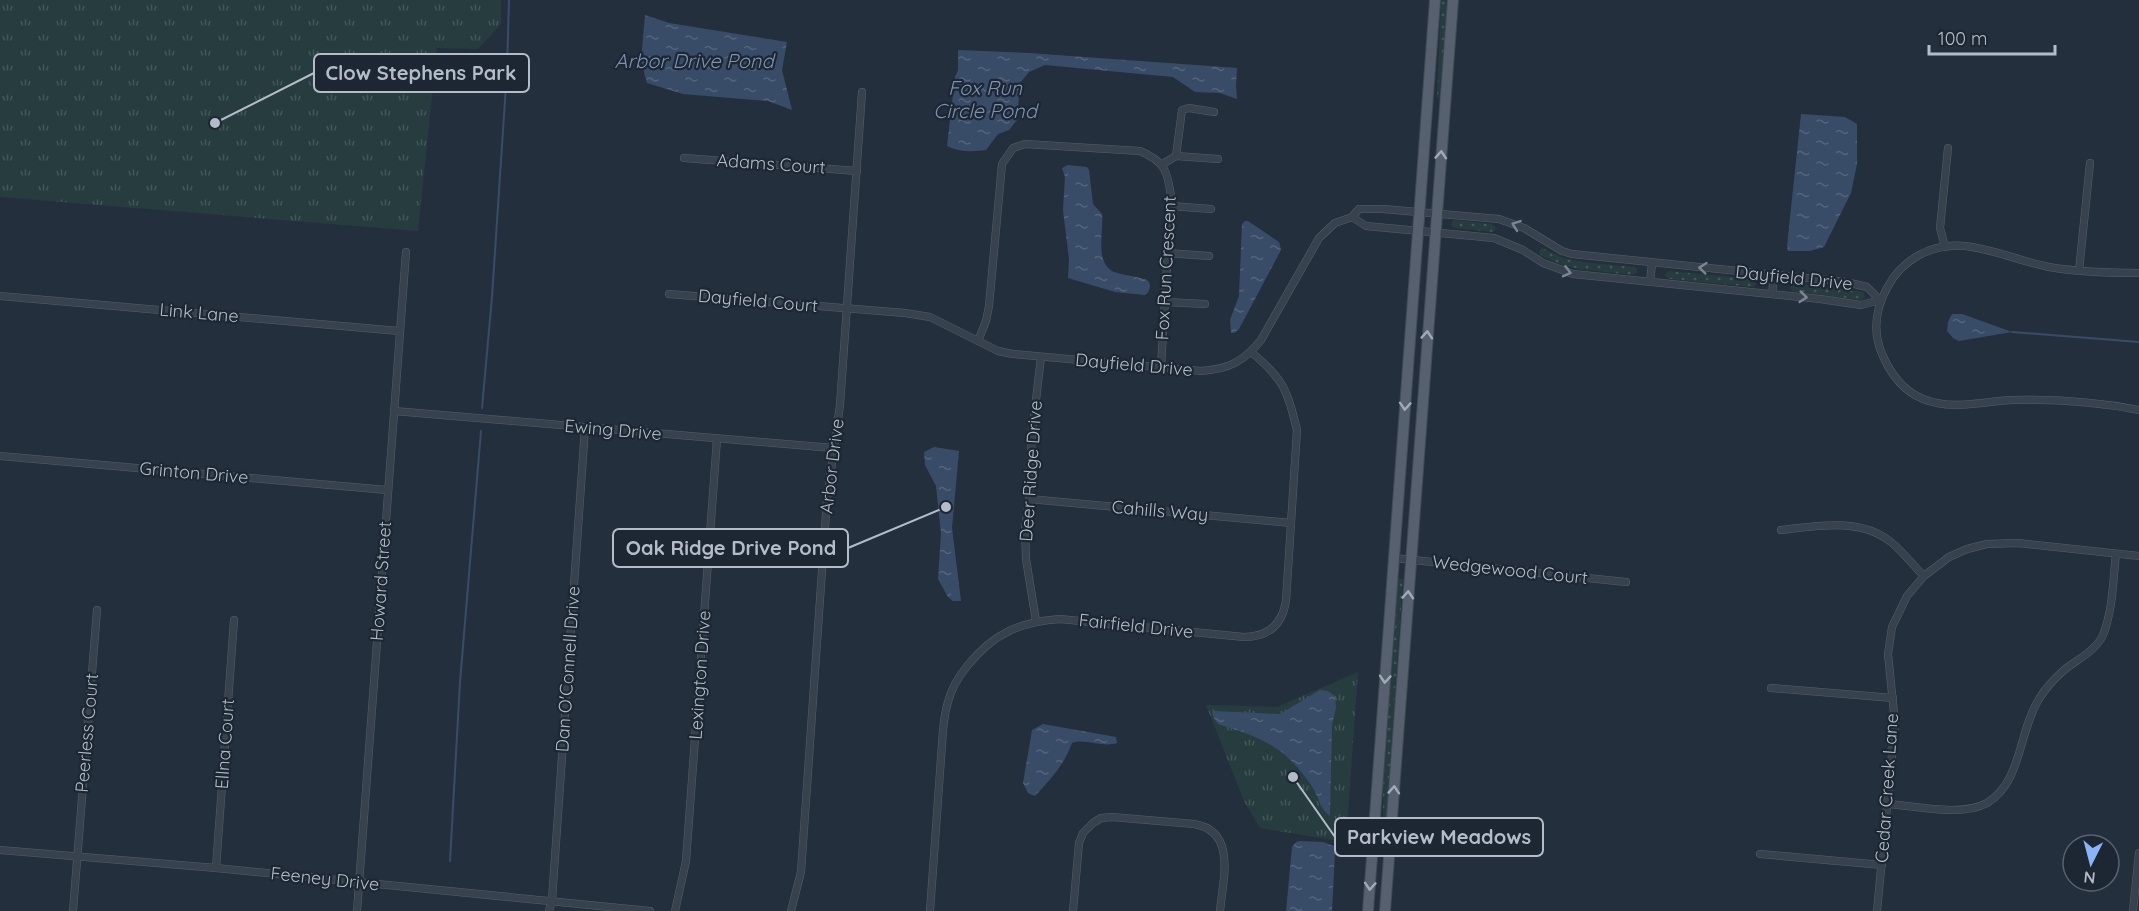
<svg xmlns="http://www.w3.org/2000/svg" width="2139" height="911" viewBox="0 0 2139 911" font-family="Quicksand,sans-serif">
<style>
.grass{fill:url(#grass-dots)}
.park{fill:url(#park-tufts)}
.water{fill:url(#water-ripples)}
.lines{fill:none;stroke-linecap:round;stroke-linejoin:round}
.stream{stroke:#394c67;stroke-width:2}
.street-casing{stroke:#565f6c;stroke-width:8}
.primary-casing{stroke:#414a57;stroke-width:12}
.street{stroke:#38414e;stroke-width:7}
.primary{stroke:#56606e;stroke-width:10}
.oneway{stroke:#a1aab7}
.oneway2{stroke:#7c8592}
.labels{text-anchor:middle;stroke-width:4.5;stroke-linejoin:round;paint-order:stroke}
.street-label{font-size:18px;fill:#b4bcc9;stroke:#1d2633}
.water-label{font-size:20px;font-style:italic;fill:#7c92b1;stroke:#1d2633}
.leader{fill:none;stroke:#b4bcc9;stroke-width:2}
.callout-dot{fill:#b4bcc9;stroke:#1d2633;stroke-width:2}
.callout{fill:#1d2633;stroke:#b4bcc9;stroke-width:2}
.callout-label{font-size:20px;text-anchor:middle;font-weight:bold;fill:#b4bcc9}
</style>
<defs>
<pattern id="grass-dots" width="8" height="8" patternUnits="userSpaceOnUse" patternTransform="scale(1.5)"><rect width="8" height="8" fill="#263c3f"/><path d="M2 2h.1M6 6h.1" fill="none" stroke="#435659" stroke-width="1.8" stroke-linecap="round"/></pattern>
<pattern id="park-tufts" width="24" height="20" patternUnits="userSpaceOnUse" patternTransform="scale(1.5)"><rect width="24" height="20" fill="#263c3f"/><path d="M3 7l-1-3M5 7V3M7 7l1-3M15 17l-1-3M17 17v-4M19 17l1-3" fill="none" stroke="#435659"/></pattern>
<pattern id="water-ripples" width="26" height="14" patternUnits="userSpaceOnUse" patternTransform="scale(1.5)"><rect width="26" height="14" fill="#394c67"/><path d="M2 4q2-2 4 0t4 0M15 11q2-2 4 0t4 0" fill="none" stroke="#53647b"/></pattern>
</defs>
<rect width="100%" height="100%" fill="#242f3e"/>
<g class="grass">
<path d="M1441,0H1448L1439,98H1437Z"/>
<path d="M1453,220L1492,224L1496,228L1493,232L1454,228L1451,225Z"/>
<path d="M1542,248L1561,257L1582,262L1633,267L1637,269V272L1634,275L1579,269L1559,264L1540,255L1539,251Z"/>
<path d="M1669,271L1753,279L1756,284L1753,287L1671,279L1667,278L1665,275Z"/>
<path d="M1793,283L1863,292L1865,297L1861,300L1793,291L1790,288Z"/>
<path d="M1398,578L1403,579L1385,835H1383V785Z"/>
</g>
<g class="park">
<path d="M0,0H501V24L478,49L437,48L418,231L0,197Z"/>
<path d="M1358,672L1346,842L1260,828L1244,801L1206,705L1277,707Z"/>
</g>
<g class="water">
<path d="M645,15L669,23L787,42L782,70L792,110L768,101L683,94L647,83L641,61Z"/>
<path d="M958,50L1029,53L1237,68L1236,86L1237,99L1220,93L1195,92L1173,77L1045,65L1029,72L1020,83L1017,120L1009,130L998,134L986,150C972,152 959,152 947,146L955,77L958,70Z"/>
<path d="M1801,114L1845,117L1857,124V164L1851,193L1824,247L1810,251H1788L1787,246Z"/>
<path d="M1068,165L1087,167L1089,170L1093,204L1102,214C1104,231 1094,263 1114,272C1125,276 1137,276 1147,280C1152,284 1150,292 1145,295L1115,292L1068,278L1069,259L1063,210L1065,177L1062,168Z"/>
<path d="M1245,221H1248L1279,242L1281,250L1239,329L1234,333H1231L1230,320L1239,296L1242,224Z"/>
<path d="M1952,314H1962L2012,332L1959,341L1953,338L1947,331L1948,322Z"/>
<path d="M934,447L959,451L952,528L961,601H953L948,597L938,579L941,533L936,486L925,465L924,452Z"/>
<path d="M1320,690L1328,691L1335,696L1336,707L1332,726L1330,816C1320,809 1319,798 1313,788C1286,747 1263,738 1218,724L1213,717L1214,711L1280,714Z"/>
<path d="M1043,724L1116,737L1117,743C1102,748 1086,738 1072,743C1064,765 1051,779 1035,796L1028,793L1023,783L1032,730Z"/>
<path d="M1299,841L1323,842L1334,846L1335,851L1332,911H1286L1292,847L1296,842Z"/>
</g>
<g class="lines">
<g class="stream">
<path d="M2012,332L2139,342"/>
<path d="M482,408L492,297L507,70L509,0"/>
<path d="M450,861L460,682L481,431"/>
</g>
<g class="street-casing">
<g id="street">
<path d="M1176,156L1218,159"/>
<path d="M684,158L857,171"/>
<path d="M1161,165L1176,156L1182,110L1189,108L1214,112"/>
<path d="M1170,206L1211,209"/>
<path d="M1352,217L1366,226L1494,238L1523,250L1543,263L1573,274L1820,299L1861,305L1880,300"/>
<path d="M1945,247L1940,228L1948,148"/>
<path d="M1167,253L1209,256"/>
<path d="M2079,271L2090,163"/>
<path d="M2139,273C2109,273 2078,272 2049,267C2022,262 1990,248 1965,246C1932,243 1902,259 1887,288C1876,308 1873,328 1880,349C1888,370 1901,390 1923,399C1954,411 1982,401 2013,400C2055,399 2097,402 2139,410"/>
<path d="M1650,282L1652,263"/>
<path d="M669,294L905,313L930,317L998,351L1013,354L1201,371C1229,369 1243,362 1261,340L1319,238L1335,223L1352,217L1359,209H1383L1499,219L1524,228L1562,251L1572,254L1846,282L1867,287L1880,300"/>
<path d="M1772,294L1774,275"/>
<path d="M0,296L399,331"/>
<path d="M1165,302L1205,304"/>
<path d="M978,341L986,321L989,306L1002,164L1013,148L1025,144L1140,151C1164,161 1168,171 1171,197L1161,367"/>
<path d="M394,411L833,448"/>
<path d="M0,456L387,490"/>
<path d="M1029,499L1291,523"/>
<path d="M1781,530C1817,526 1860,517 1891,542C1903,552 1913,565 1924,576"/>
<path d="M1394,558L1626,582"/>
<path d="M1036,621L1026,559L1025,529L1029,499L1032,434L1041,357"/>
<path d="M1771,688L1893,698"/>
<path d="M1888,804C1915,806 1962,817 1987,803C2022,782 2018,733 2039,699C2045,689 2054,679 2063,671C2076,660 2096,651 2103,635C2113,610 2113,580 2116,554"/>
<path d="M0,850L216,868L650,911"/>
<path d="M1760,854L1882,865"/>
<path d="M216,868L234,620"/>
<path d="M73,911L97,610"/>
<path d="M357,911L406,252"/>
<path d="M549,911L552,900L585,428"/>
<path d="M675,911L686,861L717,439"/>
<path d="M791,911L801,872L827,499L840,405L862,92"/>
<path d="M930,911L943,730C944,721 945,711 948,702C951,689 959,676 968,665C994,633 1020,622 1060,619L1244,637C1268,637 1282,625 1286,601L1297,430C1287,390 1284,379 1251,352"/>
<path d="M1073,911L1079,843L1083,833L1093,823L1101,818L1112,817L1194,824C1237,831 1223,879 1220,911"/>
<path d="M1877,911L1895,723L1888,654L1892,627L1907,596L1924,576L1949,557L1967,549L1987,544L2018,543L2139,556"/>
<path d="M2133,911L2139,853"/>
</g>
</g>
<g class="primary-casing">
<g id="primary">
<path d="M1368,911L1435,0"/>
<path d="M1385,911L1453,0"/>
</g>
</g>
<use href="#street" class="street"/>
<use href="#primary" class="primary"/>
</g>
<defs><path id="oneway-chevron" d="M-2-3.5L2.5 0L-2 3.5" fill="none" stroke-width="1.6" stroke-linecap="round" stroke-linejoin="round" transform="scale(1.5)"/></defs>
<g class="oneway">
<use href="#oneway-chevron" transform="translate(1441 155) rotate(-86)"/>
<use href="#oneway-chevron" transform="translate(1427 335) rotate(-86)"/>
<use href="#oneway-chevron" transform="translate(1405 406) rotate(94)"/>
<use href="#oneway-chevron" transform="translate(1408 595) rotate(-86)"/>
<use href="#oneway-chevron" transform="translate(1385 679) rotate(94)"/>
<use href="#oneway-chevron" transform="translate(1394 790) rotate(-86)"/>
<use href="#oneway-chevron" transform="translate(1370 886) rotate(94)"/>
</g>
<g class="oneway2">
<use href="#oneway-chevron" transform="translate(1516 225) rotate(-160)"/>
<use href="#oneway-chevron" transform="translate(1703 268) rotate(-174)"/>
<use href="#oneway-chevron" transform="translate(1567 272) rotate(14)"/>
<use href="#oneway-chevron" transform="translate(1803 297) rotate(6)"/>
</g>
<g class="labels">
<g class="street-label">
<text transform="translate(771 164) rotate(4)" y="6">Adams Court</text>
<text transform="translate(1166 268) rotate(-87)" y="6">Fox Run Crescent</text>
<text transform="translate(1794 278) rotate(6)" y="6">Dayfield Drive</text>
<text transform="translate(758 301) rotate(5)" y="6">Dayfield Court</text>
<text transform="translate(199 313) rotate(5)" y="6">Link Lane</text>
<text transform="translate(1134 365) rotate(5)" y="6">Dayfield Drive</text>
<text transform="translate(613 430) rotate(5)" y="6">Ewing Drive</text>
<text transform="translate(832 466) rotate(-83)" y="6">Arbor Drive</text>
<text transform="translate(1031 471) rotate(-86)" y="6">Deer Ridge Drive</text>
<text transform="translate(194 473) rotate(5)" y="6">Grinton Drive</text>
<text transform="translate(1160 511) rotate(5)" y="6">Cahills Way</text>
<text transform="translate(1510 570) rotate(6)" y="6">Wedgewood Court</text>
<text transform="translate(381 581) rotate(-86)" y="6">Howard Street</text>
<text transform="translate(1136 626) rotate(6)" y="6">Fairfield Drive</text>
<text transform="translate(568 669) rotate(-86)" y="6">Dan O'Connell Drive</text>
<text transform="translate(700 675) rotate(-86)" y="6">Lexington Drive</text>
<text transform="translate(87 733) rotate(-85)" y="6">Peerless Court</text>
<text transform="translate(225 744) rotate(-86)" y="6">Ellna Court</text>
<text transform="translate(1887 788) rotate(-86)" y="6">Cedar Creek Lane</text>
<text transform="translate(325 879) rotate(6)" y="6">Feeney Drive</text>
</g>
<g class="water-label">
<text x="694" y="68">Arbor Drive Pond</text>
<text x="985" y="95">Fox Run<tspan x="985" dy="23">Circle Pond</tspan></text>
</g>
</g>
<path class="leader" d="M215 123L314 73M946 507L848 548M1293 777L1335 837"/>
<g class="callout-dot">
<circle cx="215" cy="123" r="6"/>
<circle cx="946" cy="507" r="6"/>
<circle cx="1293" cy="777" r="6"/>
</g>
<g class="callout">
<rect x="314" y="54" width="215" height="38" rx="6"/>
<rect x="613" y="529" width="235" height="38" rx="6"/>
<rect x="1335" y="818" width="208" height="38" rx="6"/>
</g>
<g class="callout-label">
<text x="421" y="80">Clow Stephens Park</text>
<text x="731" y="555">Oak Ridge Drive Pond</text>
<text x="1439" y="844">Parkview Meadows</text>
</g>
<g transform="translate(2091 863) rotate(186)"><circle r="28" fill="#1d2633" stroke="#59626f" stroke-width="1.5"/>
<path d="M0-4.5L10 22L0 15L-10 22Z" fill="#8ab4f8"/>
<text y="-9" font-size="16" font-weight="bold" text-anchor="middle" fill="#b4bcc9">N</text>
</g>
<path d="M1929 45v9h126v-9" fill="none" stroke="#b4bcc9" stroke-width="3"/>
<text x="1938" y="45" font-size="18" fill="#b4bcc9" stroke="#1d2633" stroke-width="4.5" paint-order="stroke">100 m</text>
</svg>
